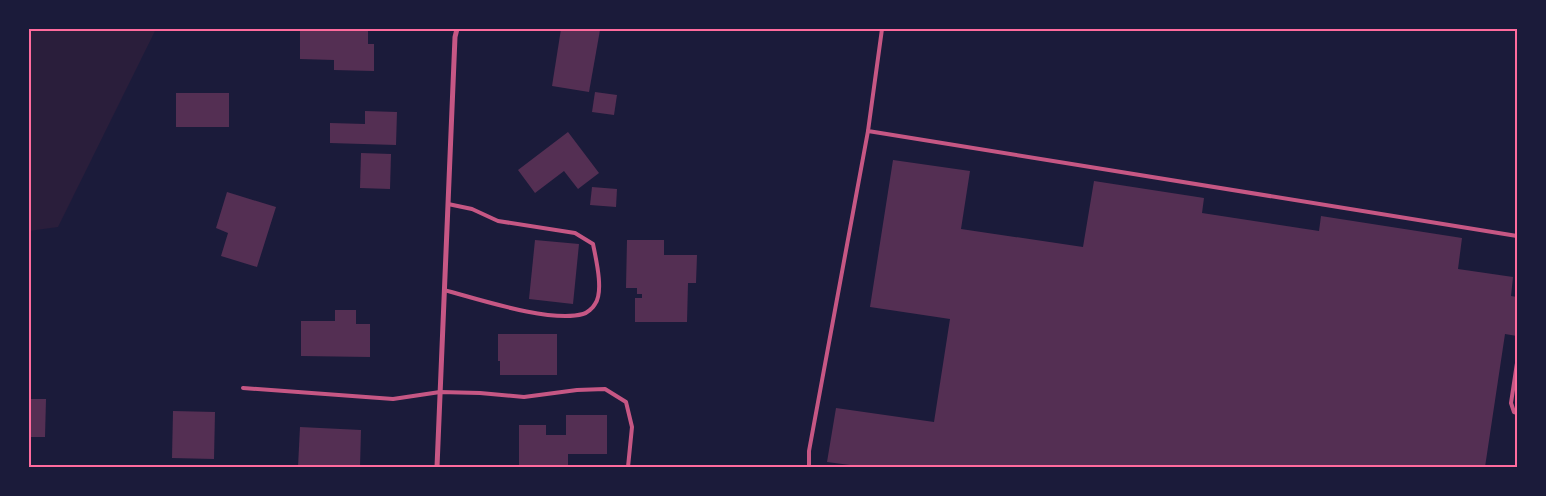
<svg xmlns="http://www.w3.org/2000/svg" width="1546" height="496" viewBox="0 0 1546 496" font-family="'PT Sans',sans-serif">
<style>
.green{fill:#2a1e3b}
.building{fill:#542f53}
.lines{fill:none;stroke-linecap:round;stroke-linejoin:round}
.service{stroke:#c65784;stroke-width:4}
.minor{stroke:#c65784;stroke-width:5}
.neatline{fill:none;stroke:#ff6b9d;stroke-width:2}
</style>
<rect width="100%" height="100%" fill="#1b1b3a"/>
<path class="green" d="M29,29H156L58,227L29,231Z"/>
<g class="building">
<path d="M300,29L368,30V44H374V71L334,70V60L300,59Z"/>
<path d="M561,29L600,30L589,92L552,86Z"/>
<path d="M595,92L617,95L614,115L592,112Z"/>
<rect x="176" y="93" width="53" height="34"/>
<path d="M365,111L397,112L396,145L330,143V123L365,124Z"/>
<path d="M568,132L599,173L578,189L564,171L535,193L518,170Z"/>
<path d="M361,153L391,154L390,189L360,188Z"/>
<path d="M893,160L970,171L961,229L1083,247L1094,181L1204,198L1202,213L1319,231L1321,216L1462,238L1458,269L1513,277L1511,296L1517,297V336L1505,334L1485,467H865L827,462L836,408L934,422L950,319L870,307Z"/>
<path d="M592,187L617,189L616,207L590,205Z"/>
<path d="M227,192L276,207L257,267L221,256L228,233L216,228Z"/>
<path d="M535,240L579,244L573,304L529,299Z"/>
<path d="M627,240H664V255H697L696,283H688L687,322H635V298H642V294H637V288H626Z"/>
<path d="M335,310H356V324H370V357L301,356V321H335Z"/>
<path d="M498,334H557V375H500V361H498Z"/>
<path d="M29,399H46L45,437H29Z"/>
<path d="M173,411L215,412L214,459L172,458Z"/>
<path d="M566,415H607V454H568V467H519V425H546V435H566Z"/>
<path d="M300,427L361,430L360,467H298Z"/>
</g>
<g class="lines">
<g class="service">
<path d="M882,29L868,131L1517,236"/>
<path d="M444,290C478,299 550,323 583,314C587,313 593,308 595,304C604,292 596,259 593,244L575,233L498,221L472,209L448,204"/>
<path d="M1517,363L1511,403L1514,412L1517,413"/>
<path d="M243,388L393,399L440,392L480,393L524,397L577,390L605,389L626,402L632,427L628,467"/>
<path d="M809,467V451L868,131"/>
</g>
<path class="minor" d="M437,467L455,37L457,29"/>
</g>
<rect width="1546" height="496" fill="none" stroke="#1b1b3a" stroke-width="60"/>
<rect x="30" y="30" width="1486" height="436" class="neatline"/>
</svg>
